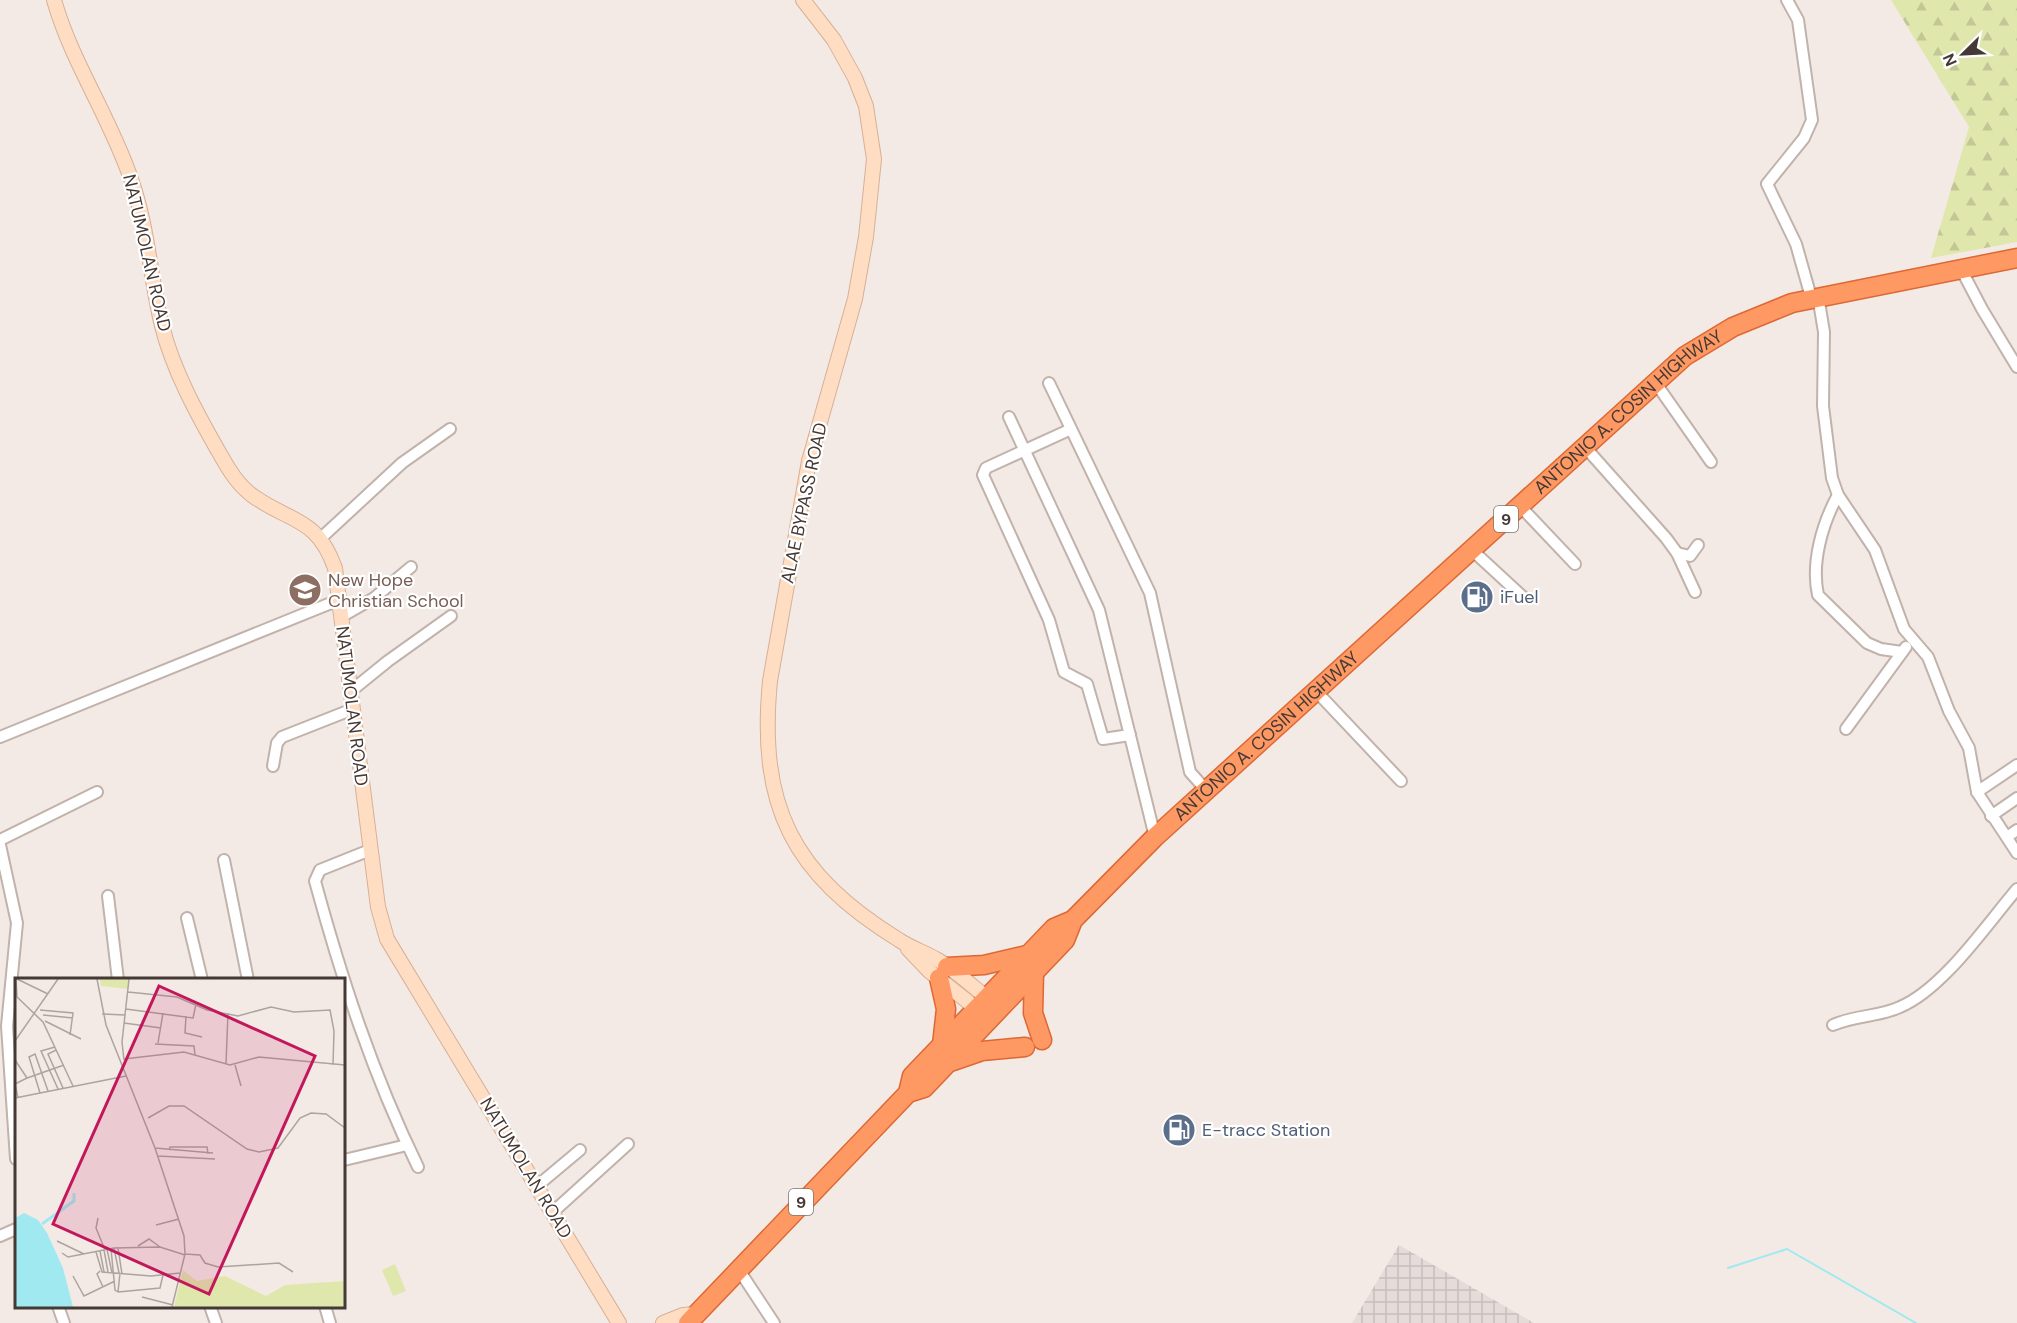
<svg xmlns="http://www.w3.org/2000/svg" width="2017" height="1323" viewBox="0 0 2017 1323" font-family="'DM Sans',sans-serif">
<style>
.industrial{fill:url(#industrial-grid)}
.forest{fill:url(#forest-firs)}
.pitch{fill:#e0e7ad}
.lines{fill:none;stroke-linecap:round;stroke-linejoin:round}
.stream{stroke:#a0e9f0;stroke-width:2}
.street-casing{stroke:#c1b2ab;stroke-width:14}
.secondary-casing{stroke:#d6b097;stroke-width:16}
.highway-casing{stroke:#de6834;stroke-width:21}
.street{stroke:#fff;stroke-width:10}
.secondary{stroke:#ffddc3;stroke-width:14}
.highway{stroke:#fe9964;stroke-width:18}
.labels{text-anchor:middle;stroke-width:4.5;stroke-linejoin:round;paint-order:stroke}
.shield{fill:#fff;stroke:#7d7472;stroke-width:1.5}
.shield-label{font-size:16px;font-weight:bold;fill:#453935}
.street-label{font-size:18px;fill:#453935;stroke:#fff}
.education-label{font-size:18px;fill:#785e54;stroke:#fff;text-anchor:start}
.service-label{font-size:18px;fill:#4e5e75;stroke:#fff;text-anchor:start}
.inset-river{fill:none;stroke:#a0e9f0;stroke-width:3}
.inset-road{fill:none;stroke:#ada39f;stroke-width:1.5}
.view{fill:#c2185b;fill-opacity:0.15;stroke:#c2185b;stroke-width:3}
.inset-edge{fill:none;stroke:#453935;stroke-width:3}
</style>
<defs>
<pattern id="industrial-grid" width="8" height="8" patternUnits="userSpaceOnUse" patternTransform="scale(1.5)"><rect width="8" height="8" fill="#e5dcda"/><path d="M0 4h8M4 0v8" fill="none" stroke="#c6bebc"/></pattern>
<pattern id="forest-firs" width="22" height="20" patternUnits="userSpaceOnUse" patternTransform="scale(1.5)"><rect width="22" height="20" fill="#e0e7ad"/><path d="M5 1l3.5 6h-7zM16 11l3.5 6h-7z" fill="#c2c795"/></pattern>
</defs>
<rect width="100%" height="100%" fill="#f3eae5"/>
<path class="industrial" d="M1399,1245L1534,1323H1352Z"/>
<path class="forest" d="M1891,0H2017V242L1931,258L1969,127Z"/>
<path class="pitch" d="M395,1264L406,1291L393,1296L382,1270Z"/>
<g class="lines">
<path class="stream" d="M1728,1268L1787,1249L1916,1323"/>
<g class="street-casing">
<g id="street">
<path d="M1787,0L1798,20L1812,120L1804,138L1767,184L1796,244L1811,297"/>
<path d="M1961,269L1982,309L2017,367"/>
<path d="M1818,296L1824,332L1823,406L1832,478L1838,495L1875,550L1904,629L1928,657L1949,711L1969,748L1977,792L2017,853"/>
<path d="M1655,382L1711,462"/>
<path d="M1049,383L1150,593L1190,772L1206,790"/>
<path d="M1009,417L1099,610L1155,837"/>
<path d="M1069,430L986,468L983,475L1049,620L1064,672L1087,684L1103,739L1130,735"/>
<path d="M1585,447L1666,538L1677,553L1695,592"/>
<path d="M1838,495C1822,524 1811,563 1818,595L1867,643L1881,649L1902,652"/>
<path d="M1520,506L1575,564"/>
<path d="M321,538L402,463L450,429"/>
<path d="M1473,551L1523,597"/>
<path d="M1677,553L1690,556L1698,545"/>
<path d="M341,617L374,598L411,567"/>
<path d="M1315,690L1401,781"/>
<path d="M351,691L388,661L451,616"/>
<path d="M1846,729L1906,647"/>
<path d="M0,737L341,599"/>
<path d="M273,766L277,743L282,737L353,709"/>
<path d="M1977,792L2017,765"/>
<path d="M1991,816L2017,798"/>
<path d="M2007,837L2017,830"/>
<path d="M0,840L97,792"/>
<path d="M0,845L17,923L7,1026L16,1159"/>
<path d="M370,850L320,870L315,881C342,980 373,1075 418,1167"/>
<path d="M224,860L248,980"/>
<path d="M108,896L118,980"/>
<path d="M187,918L202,980"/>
<path d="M1833,1025C1855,1015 1879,1017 1900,1007C1943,989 1987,924 2017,889"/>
<path d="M344,1160L407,1145"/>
<path d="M537,1186L580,1150"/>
<path d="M553,1212L628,1144"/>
<path d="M0,1236L16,1229"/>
<path d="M739,1270L774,1323"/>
<path d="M58,1306L64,1323"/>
<path d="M210,1306L216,1323"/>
<path d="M325,1306L330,1323"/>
</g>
</g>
<g class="secondary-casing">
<g id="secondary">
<path d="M54,0C72,63 110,117 131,179C148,227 150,277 162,326C173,370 197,414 220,454C229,470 238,485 253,496C291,523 317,517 335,568L378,907L387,939L619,1323"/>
<path d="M803,0L834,40L855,78L866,106L874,159L866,237L855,299L809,461L770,681C758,806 792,874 899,940C911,948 924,952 936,959C954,969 971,985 987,998"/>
<path d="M908,949L929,971L977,1009"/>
<path d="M663,1323L683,1315L697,1314"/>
</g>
</g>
<g class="highway-casing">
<g id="highway">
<path d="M947,967L984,965L1027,955"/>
<path d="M1034,972L1033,1013L1042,1040"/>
<path d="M939,978L946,1009L942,1045"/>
<path d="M953,1061L982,1051L1025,1047"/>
<path d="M908,1093L912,1076L1054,928L1073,920"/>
<path id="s1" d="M688,1323L908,1093L924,1088L1065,940L1073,920L1155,837L1685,356L1733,327L1792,303L2017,258"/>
</g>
</g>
<use href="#street" class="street"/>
<use href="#secondary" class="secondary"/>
<use href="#highway" class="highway"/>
</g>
<defs>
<g id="school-disc" transform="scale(1.725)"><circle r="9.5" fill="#8d6e63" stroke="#fff"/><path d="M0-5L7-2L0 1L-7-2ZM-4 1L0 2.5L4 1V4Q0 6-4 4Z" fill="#fff"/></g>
<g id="fuel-disc" transform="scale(1.725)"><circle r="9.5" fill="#5c6f8a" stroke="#fff"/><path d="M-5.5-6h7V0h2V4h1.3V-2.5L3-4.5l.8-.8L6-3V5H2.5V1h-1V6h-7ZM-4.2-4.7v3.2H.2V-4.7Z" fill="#fff"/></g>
</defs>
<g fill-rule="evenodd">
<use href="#school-disc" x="305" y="590"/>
<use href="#fuel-disc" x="1477" y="597"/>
<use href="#fuel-disc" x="1179" y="1130"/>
</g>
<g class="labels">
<g class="shield">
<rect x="1494" y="506" width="24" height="26" rx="4.5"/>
<rect x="789" y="1189" width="24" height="26" rx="4.5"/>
</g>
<g class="shield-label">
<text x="1506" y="525">9</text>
<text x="801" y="1208">9</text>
</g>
<g class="street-label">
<text transform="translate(147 253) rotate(77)" y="6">NATUMOLAN ROAD</text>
<text dy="6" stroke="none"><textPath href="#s1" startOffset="1314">ANTONIO A. COSIN HIGHWAY</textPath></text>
<text transform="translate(804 503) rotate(-78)" y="6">ALAE BYPASS ROAD</text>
<text transform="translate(352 706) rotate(83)" y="6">NATUMOLAN ROAD</text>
<text dy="6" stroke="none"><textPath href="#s1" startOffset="828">ANTONIO A. COSIN HIGHWAY</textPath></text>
<text transform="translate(526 1168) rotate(59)" y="6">NATUMOLAN ROAD</text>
</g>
<g class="education-label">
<text x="328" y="586">New Hope<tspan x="328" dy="21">Christian School</tspan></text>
</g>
<g class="service-label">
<text x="1500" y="603">iFuel</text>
<text x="1202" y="1136">E-tracc Station</text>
</g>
</g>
<g transform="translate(15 978)">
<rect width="330" height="330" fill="#f3eae5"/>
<path d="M168,292L182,303L210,298L251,318L270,307L330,303V329H159Z" fill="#e0e7ad"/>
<path d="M85,1H114L113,11L86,8Z" fill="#e0e7ad"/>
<path d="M9,235L23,242L32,255L48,290L58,329H0V240Z" fill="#a0e9f0"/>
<path class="inset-river" d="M27,246L59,223V215"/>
<path class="inset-road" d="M1,1L2,19L28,44L58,108M2,1L33,16M82,1L91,47L140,170L169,258L170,276L157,329M113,14L162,19L192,32L223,38L256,29L279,34L315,32L319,53L318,87M111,31L178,40L181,26M25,32L58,35L55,57M87,36L110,37M28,37L58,40M171,38L170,55L187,59M30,43L66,61M109,45L146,50M0,63L43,1M143,65L148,35M140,66L179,68L180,77M40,69L26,73L43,111M41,72L33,76L48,110M109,81L169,74L215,87L244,79L330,87M0,82L12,100L49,87M109,82L107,64L114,1M211,86L213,35M220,87L226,108M25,115L14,79L20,76L33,113M0,120L111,98M3,120L0,106L12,100M133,140L154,128H169L232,171L244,174L263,170L285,140L296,135L311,136L330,150M140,170L198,175M154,172L155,169H192L193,176M143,178L200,181M83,240L81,250L90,272M141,247L164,241M42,263L69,276M123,268L134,261L145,269M99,270L104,295M103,270L107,296M92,271L97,295M96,271L100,312L103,314M89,272L93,294M85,273L89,294M81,274L87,294L136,298L165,295M47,275L53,279L99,270L145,269L170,277M170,276L185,277L190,285L203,289L264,285L278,294M85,293L82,296L88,309M58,298L69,318L100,303M103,314L145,310L148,297M103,314L105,295M127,319L158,327"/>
<path class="view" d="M144,8L300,78L194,316L38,246Z"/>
<rect width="330" height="330" class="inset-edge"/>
</g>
<g transform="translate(1963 54) rotate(246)" stroke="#ffffff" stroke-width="4.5" paint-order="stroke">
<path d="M0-4.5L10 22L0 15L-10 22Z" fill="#453935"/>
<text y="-9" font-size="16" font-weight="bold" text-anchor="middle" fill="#453935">N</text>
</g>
</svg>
